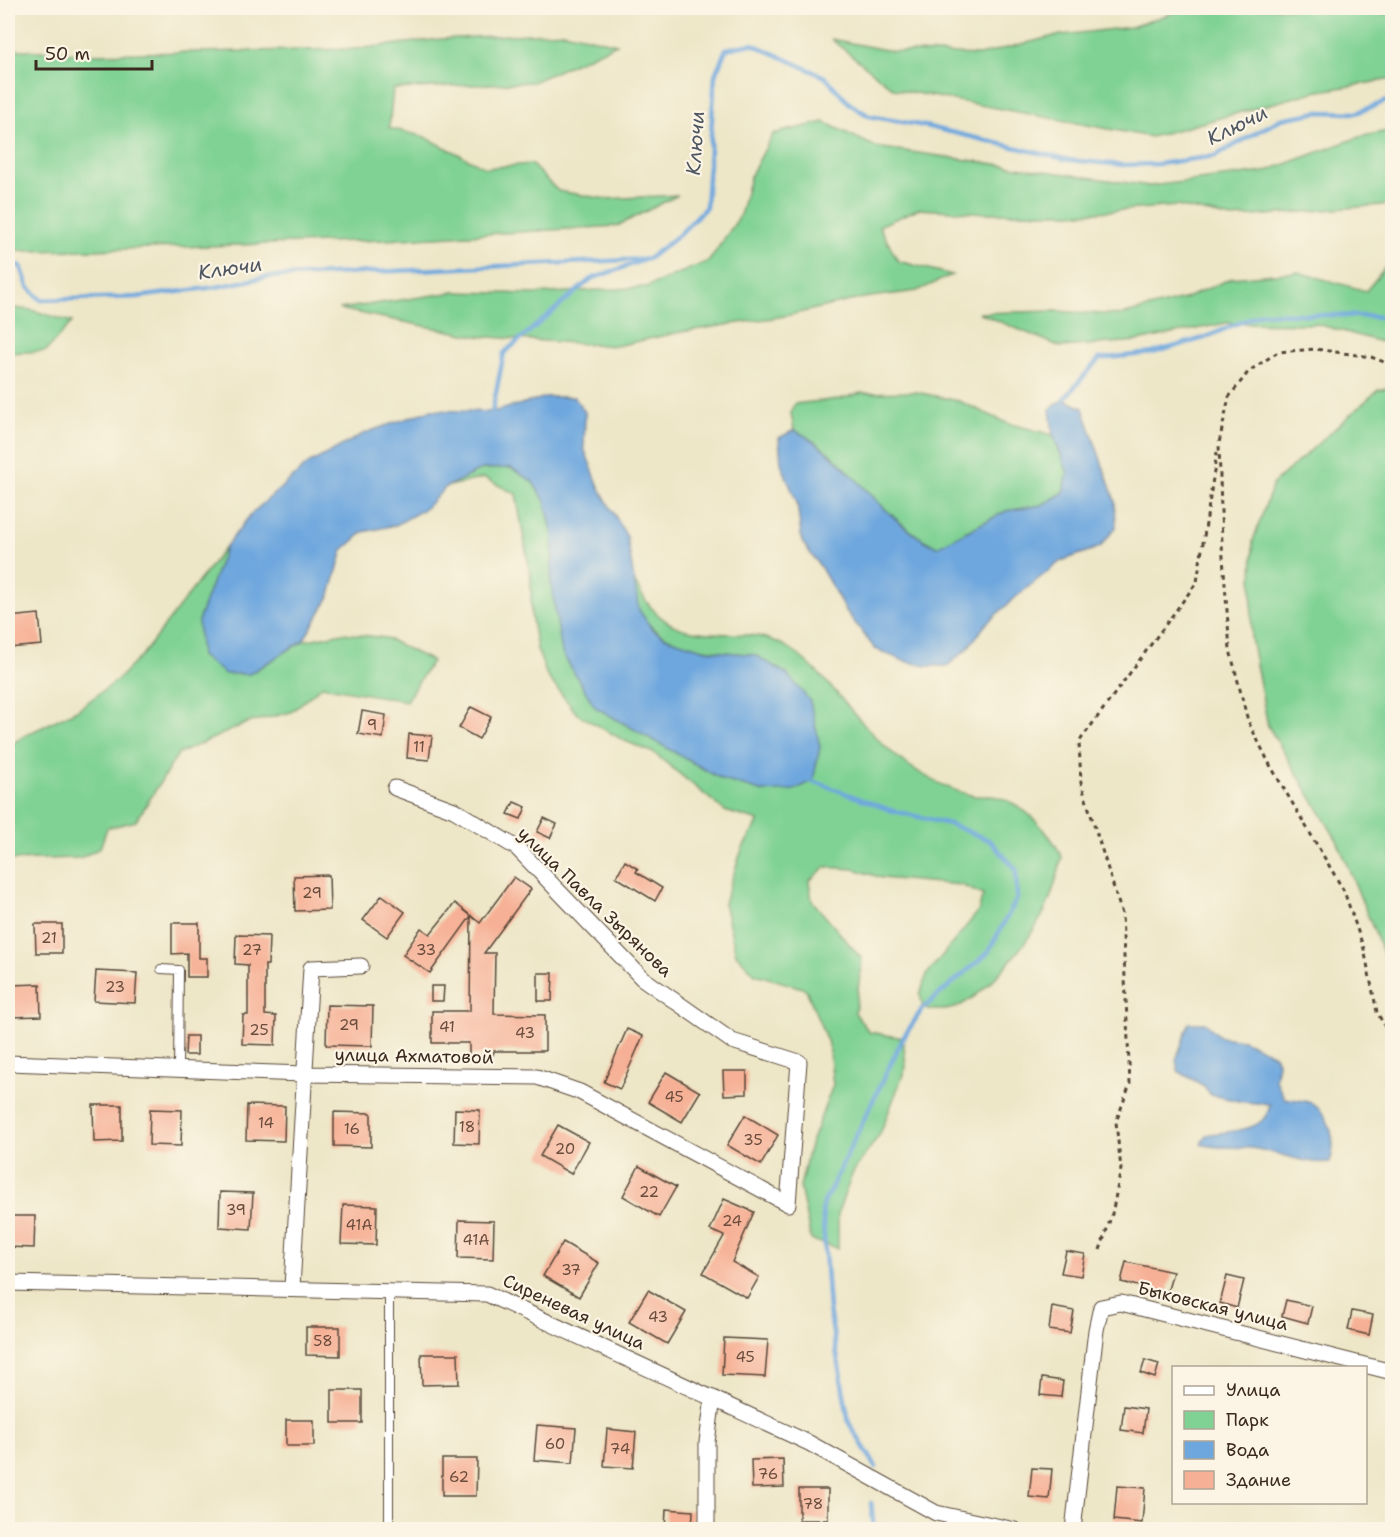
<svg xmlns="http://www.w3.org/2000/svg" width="1400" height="1537" viewBox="0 0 1400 1537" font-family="'Shantell Sans',sans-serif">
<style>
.green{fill:#80d294;stroke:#5e7e59;stroke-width:1.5}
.water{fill:#6ea7de;stroke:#54687e;stroke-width:1.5}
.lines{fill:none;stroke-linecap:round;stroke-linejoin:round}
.stream{stroke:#6ea7de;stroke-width:4.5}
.building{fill:#f6b095}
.service-casing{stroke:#564637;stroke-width:10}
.minor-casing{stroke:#564637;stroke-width:17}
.path{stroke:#564637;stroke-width:3;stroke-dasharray:4.5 4.5;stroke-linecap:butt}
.service{stroke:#fff;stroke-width:8}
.minor{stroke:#fff;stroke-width:15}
.labels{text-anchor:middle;stroke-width:4.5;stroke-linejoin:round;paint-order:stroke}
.number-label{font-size:15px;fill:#6a4c3c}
.street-label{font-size:18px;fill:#3b2a1e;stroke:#fcf5e5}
.water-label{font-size:20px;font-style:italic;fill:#4d5661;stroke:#fcf5e5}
</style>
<rect width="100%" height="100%" fill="#fcf5e5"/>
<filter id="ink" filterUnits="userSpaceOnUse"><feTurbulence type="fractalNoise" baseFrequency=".0167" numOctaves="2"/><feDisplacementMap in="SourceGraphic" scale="12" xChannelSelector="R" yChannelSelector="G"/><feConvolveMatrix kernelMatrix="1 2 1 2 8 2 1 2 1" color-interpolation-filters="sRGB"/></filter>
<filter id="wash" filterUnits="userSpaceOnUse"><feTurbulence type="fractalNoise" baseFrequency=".008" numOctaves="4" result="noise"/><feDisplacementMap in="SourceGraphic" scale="24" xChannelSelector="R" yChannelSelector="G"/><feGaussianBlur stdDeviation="1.35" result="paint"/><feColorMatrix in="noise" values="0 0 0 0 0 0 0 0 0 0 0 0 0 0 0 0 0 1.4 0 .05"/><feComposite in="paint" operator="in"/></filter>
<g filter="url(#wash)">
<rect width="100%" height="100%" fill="#ede6c7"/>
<g class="green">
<path d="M1188,8H1359V12L1392,14V79L1314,92L1151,137L894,89L831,39L891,51L979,55L1054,36L1131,27Z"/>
<path d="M564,32L617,44L533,82L393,89L389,128L425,137L486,168L531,164L558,191L606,199L678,195L617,226L386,240L93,250L23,251L8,249V49L91,54L355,49L441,39Z"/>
<path d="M824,122L876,147L1150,186L1264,172L1359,137L1392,130V204L1232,218L1177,206L1083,213H989L918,209L879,226L898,261L952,275L917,291L863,298L785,316L681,332L616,346L475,336L339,309L455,292L535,294L646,287L709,261L740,216L750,177L773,134Z"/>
<path d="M1392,259V345L1317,324L1226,323L1137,341L1061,347L979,313L1055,311L1121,315L1184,299L1232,278L1298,272L1366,291Z"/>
<path d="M8,307L31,310L72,322L46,351L8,353Z"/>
<path d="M1392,387V975L1337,840L1268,726L1251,638L1253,541L1273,484L1378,390Z"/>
<path d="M916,392L959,401L1007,423L1053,435L1068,473L1063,493L1042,505L1006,511L937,547C880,520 850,457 794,430L791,413L794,404L840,399L861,393Z"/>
<path d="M511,468L532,481L545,501L553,535L551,584L595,707L723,780L755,655C716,651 661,650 640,612C635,601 634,586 632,575C671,669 737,610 793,651C835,682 862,732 905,763C925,777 951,791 975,796C982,797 990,795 997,797C1024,803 1051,834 1062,857C1058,874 1054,890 1047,906C1033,937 990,991 959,1006C949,1011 933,1011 923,1008L920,994L927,974L978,912L983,895L961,885L882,878L854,869L825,867L809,881L812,901L862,959L855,1013L869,1032L903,1038L906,1067L880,1134L853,1172L838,1212V1248L811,1240L800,1187L809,1148L833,1085L829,1046L806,989L755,974L736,954L724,903L742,849L759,821L725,811L654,753L625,741L577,714L547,676L537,649L531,614V578L516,494L484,478L446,487L482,469Z"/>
<path d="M226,546L198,621L249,674L303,641L343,633L386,638L432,661L406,701L322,686L291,712L247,723L178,754L136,821L107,828L100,848L80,858L8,860V747L24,736L77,710L116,681L143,654Z"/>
</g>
<g class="water">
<path d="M547,397H574L585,412L584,448L599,487L627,537L639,610L652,629L667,638L706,650L755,655L787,674L810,701L820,747L813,781L794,790L764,792L723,780L595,707L562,653L551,584L553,535L545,501L532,481L511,468L482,469L446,487L426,508L396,525L363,532L343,550L329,598L303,641L249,674H225L201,656L198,621L226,546L251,514L308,464L365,433L431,410L492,412Z"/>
<path d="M1064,399L1083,408L1115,501L1116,527L1100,547L1061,561L1017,596L987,623L967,649L947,666H927L904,661L875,649L846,611L820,566L802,542L797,503L781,463L779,438L794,430C850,457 880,521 937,547L1006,511L1042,505L1063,493L1068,473L1053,435L1050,409Z"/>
<path d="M1189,1023H1205L1221,1037L1243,1040L1275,1055L1278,1063L1275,1078L1284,1098C1293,1100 1306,1100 1313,1104C1331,1116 1337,1144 1330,1162C1306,1165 1281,1153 1257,1149C1238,1145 1219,1150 1201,1144L1206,1135C1229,1130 1266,1134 1270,1104L1243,1102L1211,1095L1204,1086L1178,1071L1176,1060Z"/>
</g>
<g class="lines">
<g class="stream">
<path d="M8,263L21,266L28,287L41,300L137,297L216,287L267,277L648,259L679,235L706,207L715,75L726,49L752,44L786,59L825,77L850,104L869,116L925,126L1069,160L1123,165L1158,164L1215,156L1281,119L1319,112L1356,113L1392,99"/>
<path d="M1064,399L1099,359L1152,353L1204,338L1262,313L1392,317"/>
<path d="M492,412L504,353L591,279L642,261"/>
<path d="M813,781L890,810L949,824L989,840L1016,869L1017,899L987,954L923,1008L903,1038L822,1207L829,1310L849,1423L876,1467"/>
<path d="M871,1503L874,1530"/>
</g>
</g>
<g id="blocks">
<g class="building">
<path d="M39,614L42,645L8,648V617Z"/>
<path d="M471,707L491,717L479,739L459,728Z"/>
<path d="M362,711L386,715L383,738L358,734Z"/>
<path d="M409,734L432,736L429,760L407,758Z"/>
<path d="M514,802L526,807L521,819L508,814Z"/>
<path d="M544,818L557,824L550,838L537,832Z"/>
<path d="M625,861L638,869L636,872L662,888L655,901L616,877Z"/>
<path d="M329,875L330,910L295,911L294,876Z"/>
<path d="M514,877L531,889L484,953H495L494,1014L545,1015V1051H494L493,1055H469V1043H432V1011H470L471,916L430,973L403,955L421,928L430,934L455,903L480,923Z"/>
<path d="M382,895L405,912L387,937L363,920Z"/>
<path d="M172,923H199V958H207V977H187V953L172,954Z"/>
<path d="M35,924H62V953H36Z"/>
<path d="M236,935L269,936L268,965H265V1015L276,1016L275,1045L242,1044L243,1015H248V965L235,964Z"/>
<path d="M96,971L137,973L135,1003L94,1001Z"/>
<path d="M538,973H553L552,1001H538Z"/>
<path d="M40,984L41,1016L10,1017V985Z"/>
<path d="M431,986H444L443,1001H431Z"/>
<path d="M327,1005L373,1006L372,1046L326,1045Z"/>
<path d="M627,1029L643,1036L620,1089L604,1082Z"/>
<path d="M186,1036H197V1055H185Z"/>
<path d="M723,1071H747V1094L724,1095Z"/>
<path d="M666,1072L700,1092L682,1122L648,1102Z"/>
<path d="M93,1105H122V1141L94,1142Z"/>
<path d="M247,1105L285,1106L284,1141L246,1140Z"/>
<path d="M150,1109L182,1110L181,1146L149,1145Z"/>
<path d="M455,1109L480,1110L479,1144L454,1143Z"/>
<path d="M334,1112L371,1113V1147L334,1146Z"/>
<path d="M745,1115L778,1135L761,1165L727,1145Z"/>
<path d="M558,1125L589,1142L571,1174L540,1156Z"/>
<path d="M639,1166L676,1187L659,1217L623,1196Z"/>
<path d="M220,1192L253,1193L251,1229L219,1227Z"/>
<path d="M724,1199L754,1212L732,1262L759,1277L747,1298L703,1273L724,1236L710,1230Z"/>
<path d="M343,1205L377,1206L376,1245L341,1244Z"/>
<path d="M8,1216H35L34,1248L8,1247Z"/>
<path d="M459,1220L494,1221L493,1259L458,1258Z"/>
<path d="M563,1242L599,1263L579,1297L543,1276Z"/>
<path d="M1066,1251L1085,1254L1081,1276L1061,1273Z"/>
<path d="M1126,1262L1173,1272L1167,1293L1121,1282Z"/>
<path d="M1227,1276L1244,1280L1237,1308L1220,1303Z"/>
<path d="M648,1290L686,1312L667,1344L629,1322Z"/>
<path d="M1286,1300L1312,1306L1308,1323L1282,1316Z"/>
<path d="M1052,1307L1074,1311L1070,1333L1049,1330Z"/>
<path d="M1352,1311L1373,1315L1369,1335L1348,1330Z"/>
<path d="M306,1327H340V1356L306,1355Z"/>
<path d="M724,1338L768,1340L765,1377L722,1375Z"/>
<path d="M421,1354H458L459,1384L422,1385Z"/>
<path d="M1145,1360L1159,1364L1155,1378L1141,1373Z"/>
<path d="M1042,1378L1063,1381L1061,1397L1040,1395Z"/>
<rect x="332" y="1390" width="30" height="33"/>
<path d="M1124,1406L1146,1409L1143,1433L1121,1430Z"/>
<rect x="286" y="1420" width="28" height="26"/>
<path d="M537,1425L576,1428L573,1463L534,1460Z"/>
<path d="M607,1429L636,1432L633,1468L604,1466Z"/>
<path d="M442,1459H477L476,1496H442Z"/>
<path d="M783,1459L784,1487L752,1488L751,1460Z"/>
<path d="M1032,1468L1052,1469L1049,1499L1029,1497Z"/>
<path d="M1117,1486L1145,1488L1142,1523L1114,1520Z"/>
<rect x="799" y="1489" width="29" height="31"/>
<path d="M666,1509L693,1511L692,1530H665Z"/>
</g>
</g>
</g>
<g filter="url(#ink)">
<use href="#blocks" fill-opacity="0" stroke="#564637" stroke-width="1.5"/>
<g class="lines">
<g class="service-casing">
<g id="service">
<path d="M161,969L179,970L178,1069"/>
<path d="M389,1530V1290"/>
</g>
</g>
<g class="minor-casing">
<g id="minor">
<path d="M8,1063L304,1074L537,1077L580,1092L788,1204L799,1062L732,1041L642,978L517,848L454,810L395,788"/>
<path d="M8,1283L487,1294L809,1443L936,1513L1015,1530"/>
<path d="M292,1287L311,968L361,966"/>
<path d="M707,1530V1442L713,1398"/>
<path d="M1073,1530L1096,1330L1101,1307L1121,1303L1392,1372"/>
</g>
</g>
<g class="path">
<path d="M1392,365L1371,357L1315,349L1278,352L1249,371L1229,397L1219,443L1222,544L1230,650L1248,721L1270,765L1344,891L1364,949L1377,1012L1392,1040"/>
<path d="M1100,1250L1112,1214L1121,1169L1116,1122L1130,1084L1122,914L1081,783L1079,742L1197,582L1217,452"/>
</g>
<use href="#service" class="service"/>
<use href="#minor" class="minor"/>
</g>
</g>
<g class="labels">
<g class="number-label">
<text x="372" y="730">9</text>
<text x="419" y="752">11</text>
<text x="312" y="898">29</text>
<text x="49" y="943">21</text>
<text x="252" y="955">27</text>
<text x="426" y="955">33</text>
<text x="115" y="992">23</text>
<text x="349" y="1030">29</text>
<text x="447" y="1032">41</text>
<text x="259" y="1035">25</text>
<text x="525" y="1038">43</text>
<text x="674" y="1102">45</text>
<text x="266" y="1128">14</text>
<text x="467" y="1132">18</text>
<text x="352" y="1134">16</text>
<text x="753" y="1145">35</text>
<text x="565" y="1154">20</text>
<text x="649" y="1197">22</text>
<text x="236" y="1215">39</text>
<text x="732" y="1226">24</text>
<text x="359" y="1230">41А</text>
<text x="476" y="1245">41А</text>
<text x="571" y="1275">37</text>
<text x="658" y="1322">43</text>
<text x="323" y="1346">58</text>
<text x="745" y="1362">45</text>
<text x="555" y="1449">60</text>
<text x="620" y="1454">74</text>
<text x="768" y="1479">76</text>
<text x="459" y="1482">62</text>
<text x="813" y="1509">78</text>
</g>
<g class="street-label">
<text transform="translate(595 902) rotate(44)" y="6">улица Павла Зырянова</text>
<text transform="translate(414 1056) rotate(1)" y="6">улица Ахматовой</text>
<text transform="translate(1213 1306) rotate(14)" y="6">Быковская улица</text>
<text transform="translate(574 1312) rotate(25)" y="6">Сиреневая улица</text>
</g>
<g class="water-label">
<text transform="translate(1237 125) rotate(-26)" y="7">Ключи</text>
<text transform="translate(695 143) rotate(-86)" y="7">Ключи</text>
<text transform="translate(230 268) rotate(-8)" y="7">Ключи</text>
</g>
</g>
<rect width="1400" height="1537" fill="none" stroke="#fcf5e5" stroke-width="30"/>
<rect x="1172" y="1366" width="195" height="138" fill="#fcf5e5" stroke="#afa495" stroke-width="1.5"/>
<rect x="1184" y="1386" width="30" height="9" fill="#ffffff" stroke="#afa495" stroke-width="1.5"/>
<text x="1226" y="1396" font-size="18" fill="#3b2a1e">Улица</text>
<rect x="1184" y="1411" width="30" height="18" fill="#80d294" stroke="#afa495" stroke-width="1.5"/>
<text x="1226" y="1426" font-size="18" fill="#3b2a1e">Парк</text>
<rect x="1184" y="1441" width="30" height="18" fill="#6ea7de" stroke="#afa495" stroke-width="1.5"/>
<text x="1226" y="1456" font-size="18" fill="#3b2a1e">Вода</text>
<rect x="1184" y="1471" width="30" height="18" fill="#f6b095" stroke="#afa495" stroke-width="1.5"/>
<text x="1226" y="1486" font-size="18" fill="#3b2a1e">Здание</text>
<path d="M36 60v9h116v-9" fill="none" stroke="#3b2a1e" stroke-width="3"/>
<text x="45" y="60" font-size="18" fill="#3b2a1e" stroke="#fcf5e5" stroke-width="4.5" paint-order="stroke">50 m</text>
</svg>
